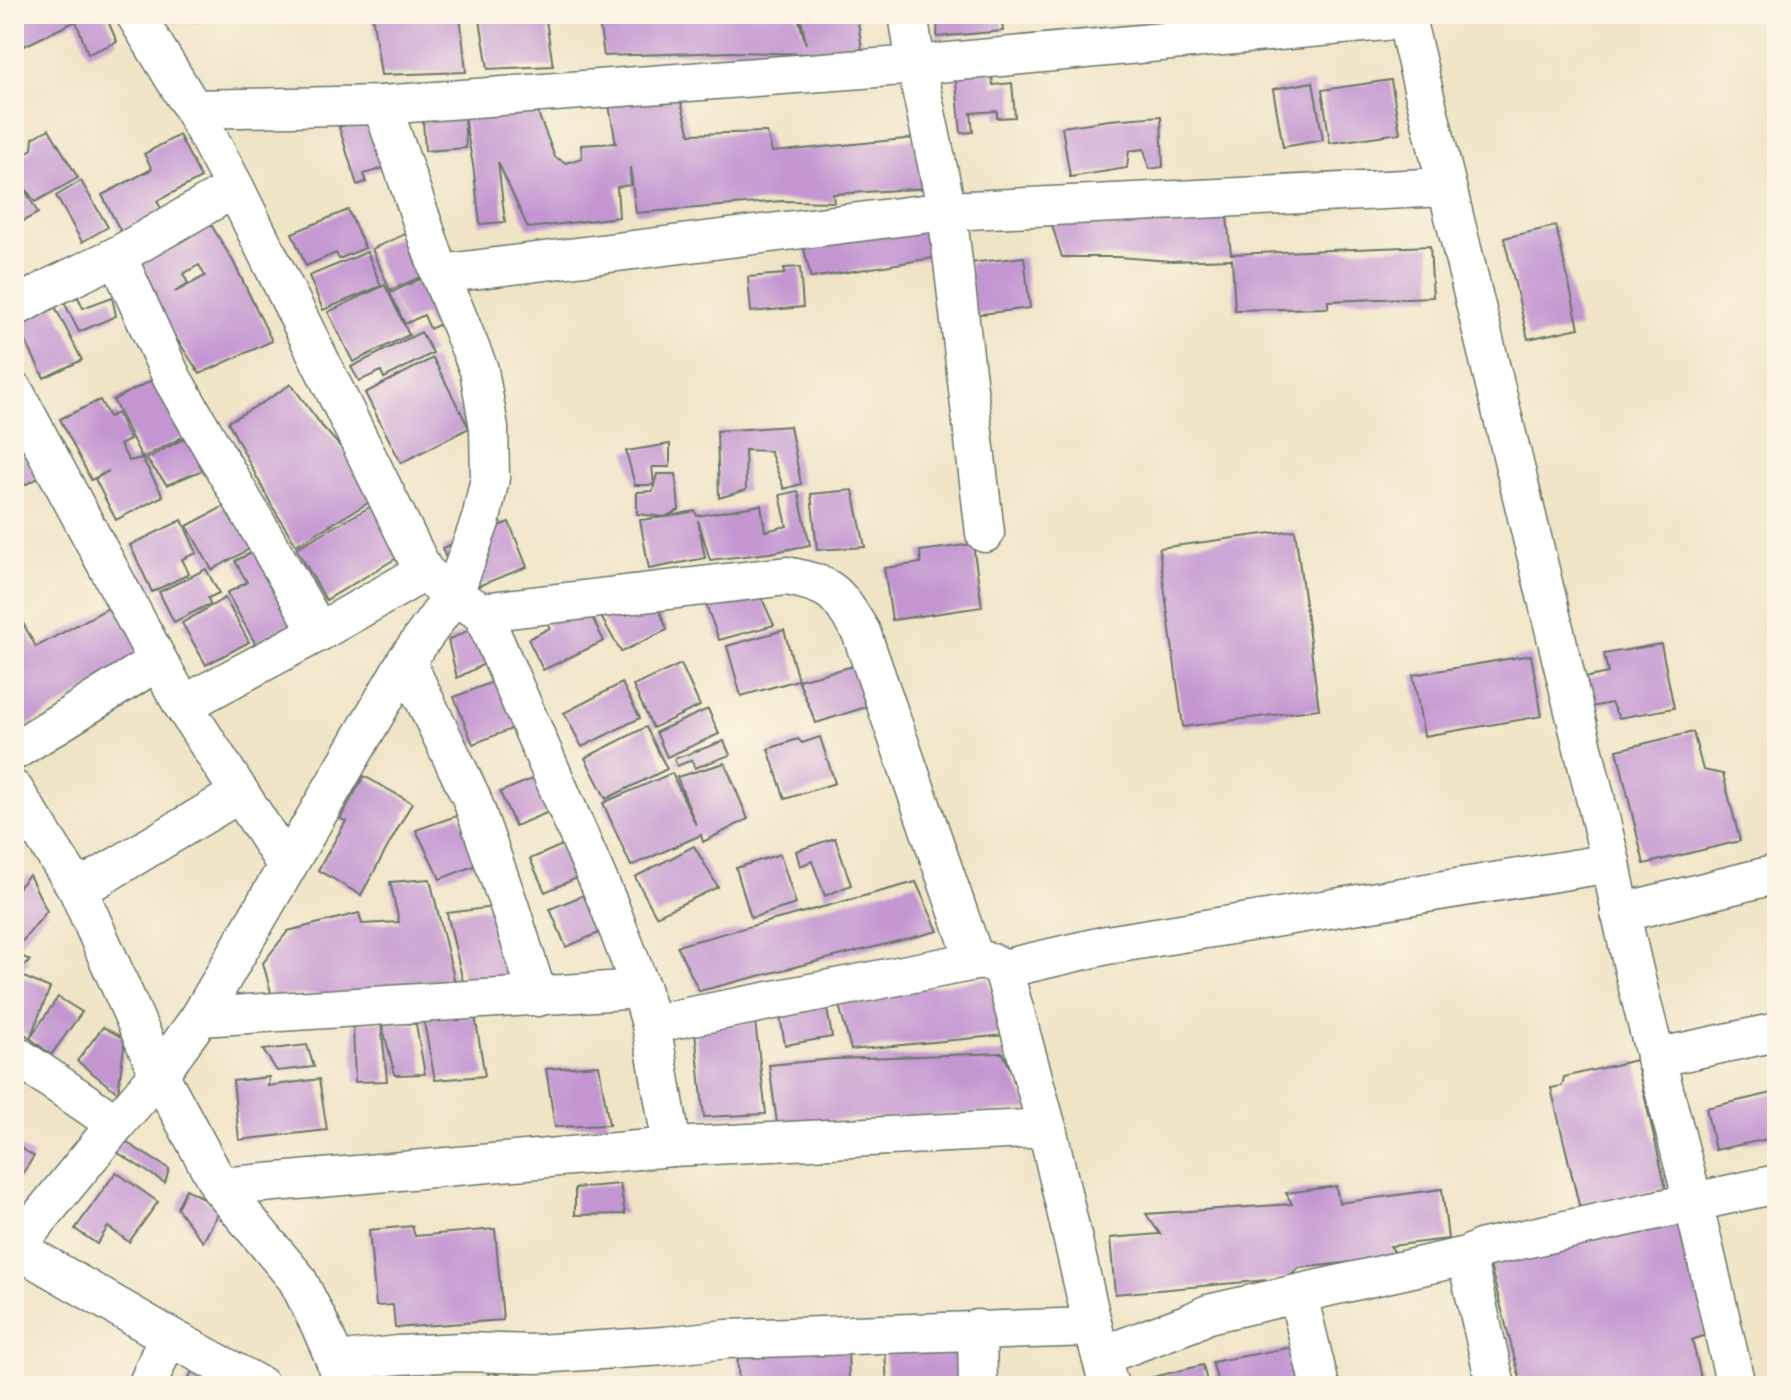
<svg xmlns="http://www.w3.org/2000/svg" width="1791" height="1400" viewBox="0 0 1791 1400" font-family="'Indie Flower',sans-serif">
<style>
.building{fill:#c396d2;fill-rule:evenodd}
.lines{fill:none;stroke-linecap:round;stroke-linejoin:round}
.minor-casing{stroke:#687767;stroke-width:41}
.minor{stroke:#fff;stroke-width:38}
</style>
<rect width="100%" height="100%" fill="#fcf5e5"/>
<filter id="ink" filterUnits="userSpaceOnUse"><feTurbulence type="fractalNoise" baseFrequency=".0125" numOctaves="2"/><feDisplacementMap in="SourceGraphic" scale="16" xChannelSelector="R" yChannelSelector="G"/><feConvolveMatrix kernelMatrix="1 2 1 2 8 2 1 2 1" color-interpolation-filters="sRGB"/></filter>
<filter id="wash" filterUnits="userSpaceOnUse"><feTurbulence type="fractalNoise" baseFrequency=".006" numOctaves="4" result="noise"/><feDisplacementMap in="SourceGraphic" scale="32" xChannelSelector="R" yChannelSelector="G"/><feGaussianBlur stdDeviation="1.8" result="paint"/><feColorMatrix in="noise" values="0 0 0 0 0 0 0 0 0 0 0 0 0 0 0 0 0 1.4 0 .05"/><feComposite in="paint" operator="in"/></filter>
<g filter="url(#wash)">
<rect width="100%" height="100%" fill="#f0e4c6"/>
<g id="blocks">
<g class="building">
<path d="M14,14H105L117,42L88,54L76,21L14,51Z"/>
<path d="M169,14H281L282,16L172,23Z"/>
<path d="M372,14H460L466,72L381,75Z"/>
<path d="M479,14H545L553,66L488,69Z"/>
<path d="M598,14H797L806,44L800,14H857L862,50L809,54L731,52L604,56Z"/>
<path d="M938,14H1001L1003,31L937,37Z"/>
<path d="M990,60L993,85L1012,83L1015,117L997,118V111L971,113L973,132L961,133L954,63Z"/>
<path d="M1391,80L1400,133L1330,143L1322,90Z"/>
<path d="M1313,82L1323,140L1283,147L1273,89Z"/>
<path d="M678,92L690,134L767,132L772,152L915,138L930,188L833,194L834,202L782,201L636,213L630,167L631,185L617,187L619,217L528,228L498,162L505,222L480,224L473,165L464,116L466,148L425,151L423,120L536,108L555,157L566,163L582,158L581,145L616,143L608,100Z"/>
<path d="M380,115L407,203L395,201L384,168L364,174L366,182L357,185L339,127Z"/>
<path d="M1161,116L1163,167L1149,169L1144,149L1129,151L1127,168L1070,177L1062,127L1109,120Z"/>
<path d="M49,129L78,178L35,202L16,174L38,213L14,226V162L32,149L33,138Z"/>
<path d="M179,135L201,178L157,201L168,221L126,242L102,195L152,169L144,154Z"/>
<path d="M81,181L108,227L82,242L56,196Z"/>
<path d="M1226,208L1231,254L1430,246L1433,297L1328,301V308L1235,310L1232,259L1170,261L1118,257H1062L1049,216Z"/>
<path d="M348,210L365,248L339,259L336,253L306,266L292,233Z"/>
<path d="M210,223L233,261L272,341L200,374L153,303L133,267ZM199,265L205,276L175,292L188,283L183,274Z"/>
<path d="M933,226V258L811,278L802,240Z"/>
<path d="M1556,226L1579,328L1528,339L1504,238Z"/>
<path d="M416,229L435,271L390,290L372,249Z"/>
<path d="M367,252L381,286L323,310L309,276Z"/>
<path d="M1024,257L1030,308L974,315L969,263Z"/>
<path d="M800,267L803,307L751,312L748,277L784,274V268Z"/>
<path d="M433,273L453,318L430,329L424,315L405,324L390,293Z"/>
<path d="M385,285L409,335L353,362L328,312Z"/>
<path d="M78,297L83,308L112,297L116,316L79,332L64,302Z"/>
<path d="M51,299L82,360L44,378L16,322Z"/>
<path d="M421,332L433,353L384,378L381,371L359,381L351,367Z"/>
<path d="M433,358L469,428L401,463L365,393Z"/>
<path d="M156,378L185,436L142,458L113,400Z"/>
<path d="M291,384L322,426L354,462L375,499L296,545L272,506L228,422L267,400Z"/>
<path d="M100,400L109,417L117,413L130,440L120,445L129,461L142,458L163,496L116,520L95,479L109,471L91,480L60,419Z"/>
<path d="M790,426L801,484L784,489L770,451L745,450L746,490L719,498L717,431Z"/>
<path d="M23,432L45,475L14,490V437Z"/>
<path d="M192,434L210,467L167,485L146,459Z"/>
<path d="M670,444V467H652L654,485L657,474H676L679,510L665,517L695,511L697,516L761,505L765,531L787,526L780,495L798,491L810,545L770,553L710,560L698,520L705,558L649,569L640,520L665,517L637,514V492L653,491L654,485H635L626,451Z"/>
<path d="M853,490L865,547L817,550L811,494Z"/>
<path d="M234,501L258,544L212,570L187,526Z"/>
<path d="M377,503L405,553L326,600L296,548Z"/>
<path d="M182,520L197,553L182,559L189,574L152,592L130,545Z"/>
<path d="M509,522L527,567L460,593L442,548Z"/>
<path d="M1295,530L1319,709L1183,727L1159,548Z"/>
<path d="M973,544L982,607L892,620L884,568L921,563L920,551Z"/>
<path d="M262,547L302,620L256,645L227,593L247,582L235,561Z"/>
<path d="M206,569L219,593L208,598L210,604L174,622L159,592Z"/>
<path d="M757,588L774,625L719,640L703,596Z"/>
<path d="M225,598L249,642L206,665L182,623Z"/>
<path d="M655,598L667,630L621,652L596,608Z"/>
<path d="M123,600L150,651L14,734V628L23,623L36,647Z"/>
<path d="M587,607L604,641L543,670L528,639L550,628L542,613Z"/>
<path d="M480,625L494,659L457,678L448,640Z"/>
<path d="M784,630L798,680L854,666L866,707L816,723L798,680L741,696L727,646Z"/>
<path d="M1661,644L1674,708L1619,718L1611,703L1590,707L1584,678L1608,673L1604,654Z"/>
<path d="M1531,655L1542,716L1424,736L1413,675Z"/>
<path d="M681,664L700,706L653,728L633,686Z"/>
<path d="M505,677L524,724L473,744L454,697Z"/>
<path d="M622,683L640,718L582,747L564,713Z"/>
<path d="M708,709L719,734L667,757L656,732Z"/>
<path d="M646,727L667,769L606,799L585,758Z"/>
<path d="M1693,732L1703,770L1723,774L1740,841L1644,864L1617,750Z"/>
<path d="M820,737L835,783L785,799L768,749L798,739L802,743Z"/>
<path d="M724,741L730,755L695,768L692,760L677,766L674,759Z"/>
<path d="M725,763L748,819L703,842L701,835L631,866L603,803L672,773L696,825L677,777Z"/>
<path d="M547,773L561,807L515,826L500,792Z"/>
<path d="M364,776L412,803L361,895L318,870L346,821L340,819Z"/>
<path d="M459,815L484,862L440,879L416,830Z"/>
<path d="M835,838L851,885L825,896L812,861L800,866L796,851Z"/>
<path d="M576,839L591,872L545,892L530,859Z"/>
<path d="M694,846L718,887L656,916L635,877Z"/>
<path d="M780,854L796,904L751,918L736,868Z"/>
<path d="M29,875L47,911L20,944L14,939V892Z"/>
<path d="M430,879L457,991L272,996L263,963L288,931L359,913L362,924L399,922L390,882Z"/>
<path d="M916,882L938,931L699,991L677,946Z"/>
<path d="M598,889L613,927L566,947L550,909Z"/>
<path d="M493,907L514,981L464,986L447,913Z"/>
<path d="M14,951L30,961L16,974L50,988L30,1038L14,1025Z"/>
<path d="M988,978L1005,1035L851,1050L838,1001Z"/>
<path d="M58,997L82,1012L51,1055L30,1038Z"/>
<path d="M825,997L832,1037L785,1045L778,1005Z"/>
<path d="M475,1016L485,1076L435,1080L423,1017Z"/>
<path d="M381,1021L416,1024L425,1074L395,1075Z"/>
<path d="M381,1021L387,1081L355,1082L353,1023Z"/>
<path d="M755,1021L766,1114L704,1117L695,1032Z"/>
<path d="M103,1027L125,1039L118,1093L77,1061Z"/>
<path d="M307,1045L314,1067L277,1071L263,1050Z"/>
<path d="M1003,1053L1029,1110L777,1123L769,1065L835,1059Z"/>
<path d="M1636,1060L1666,1188L1580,1209L1551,1088L1562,1086L1564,1077Z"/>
<path d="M599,1065L609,1125L555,1127L546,1069Z"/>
<path d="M269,1077L268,1086L319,1079L327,1130L239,1140L233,1081Z"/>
<path d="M1777,1092V1137L1715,1150L1706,1108Z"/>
<path d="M124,1141L169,1169L165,1183L112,1149Z"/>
<path d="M14,1144L34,1156L14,1187Z"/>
<path d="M116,1172L158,1202L129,1242L108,1227L97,1244L75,1229Z"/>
<path d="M620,1184L625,1214L575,1215V1188Z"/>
<path d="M1336,1186L1339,1203L1442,1189L1448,1239L1390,1246L1399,1257L1299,1268L1289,1278L1115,1294L1110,1238L1160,1234L1146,1214L1292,1204L1286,1193Z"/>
<path d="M186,1189L221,1208L203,1242L177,1208Z"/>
<path d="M1678,1211L1711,1333L1692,1340L1703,1386H1522L1487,1254Z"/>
<path d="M412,1226L415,1236L495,1229L503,1320L395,1328L393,1305L376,1306L369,1230Z"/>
<path d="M965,1344L968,1386H887L885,1349Z"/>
<path d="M848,1346L849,1386H739L737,1351Z"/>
<path d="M1293,1347L1303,1386H1219L1212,1362Z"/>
<path d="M196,1363L235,1386H185Z"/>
<path d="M1203,1365L1208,1386H1138L1137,1381Z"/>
<path d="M490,1371L520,1386H483Z"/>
</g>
</g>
</g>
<g filter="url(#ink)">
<use href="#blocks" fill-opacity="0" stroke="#687767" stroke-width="2"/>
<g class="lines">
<g class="minor-casing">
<g id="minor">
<path d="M135,14L193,109L235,188L424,572L453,596L482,612L609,905L641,989L651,1024L672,1147"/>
<path d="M908,14L916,65L947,211L985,533"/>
<path d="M1405,14L1611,863C1632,977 1665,1089 1693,1202C1708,1263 1722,1325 1736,1386"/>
<path d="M193,109L382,105L916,65L1406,19"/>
<path d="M117,256L172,378L319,632"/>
<path d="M440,274L947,211L1446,187"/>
<path d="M14,308L50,288L117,256L235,188"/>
<path d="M14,391L158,661L183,705L287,866"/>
<path d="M482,612L787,576C835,586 836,592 861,632L975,961"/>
<path d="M406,661L471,797L510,908L538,997"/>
<path d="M183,705L319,632L424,572"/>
<path d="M14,751L158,661"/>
<path d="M14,790L78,890L159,1074L220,1187L297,1279L320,1325L336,1362L341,1386"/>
<path d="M78,890L240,793"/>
<path d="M1620,913L1777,874"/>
<path d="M1003,969L1107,945L1611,863"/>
<path d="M200,1017L641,989"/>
<path d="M651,1024L975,961C988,960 993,962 1003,969L1047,1128L1093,1327L1109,1386"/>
<path d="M14,1054L116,1124"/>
<path d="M1655,1058L1777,1032"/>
<path d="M220,1187L672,1147L1047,1128"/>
<path d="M14,1247L168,1336L260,1386"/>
<path d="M15,1248L116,1124L159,1074L200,1017L406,661L453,596L481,519L490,478L489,428L479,370L440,274L382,105"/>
<path d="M1466,1256L1496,1386"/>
<path d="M1298,1295L1320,1386"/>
<path d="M977,1329L978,1386"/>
<path d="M1101,1356L1192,1322L1208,1314L1466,1256L1483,1248L1777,1184"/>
<path d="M336,1362L398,1355L462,1352L537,1354L665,1346L727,1339L1093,1327"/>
<path d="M147,1386L168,1336"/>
</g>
</g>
<use href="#minor" class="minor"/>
</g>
</g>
<rect width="1791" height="1400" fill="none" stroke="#fcf5e5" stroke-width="48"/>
</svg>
